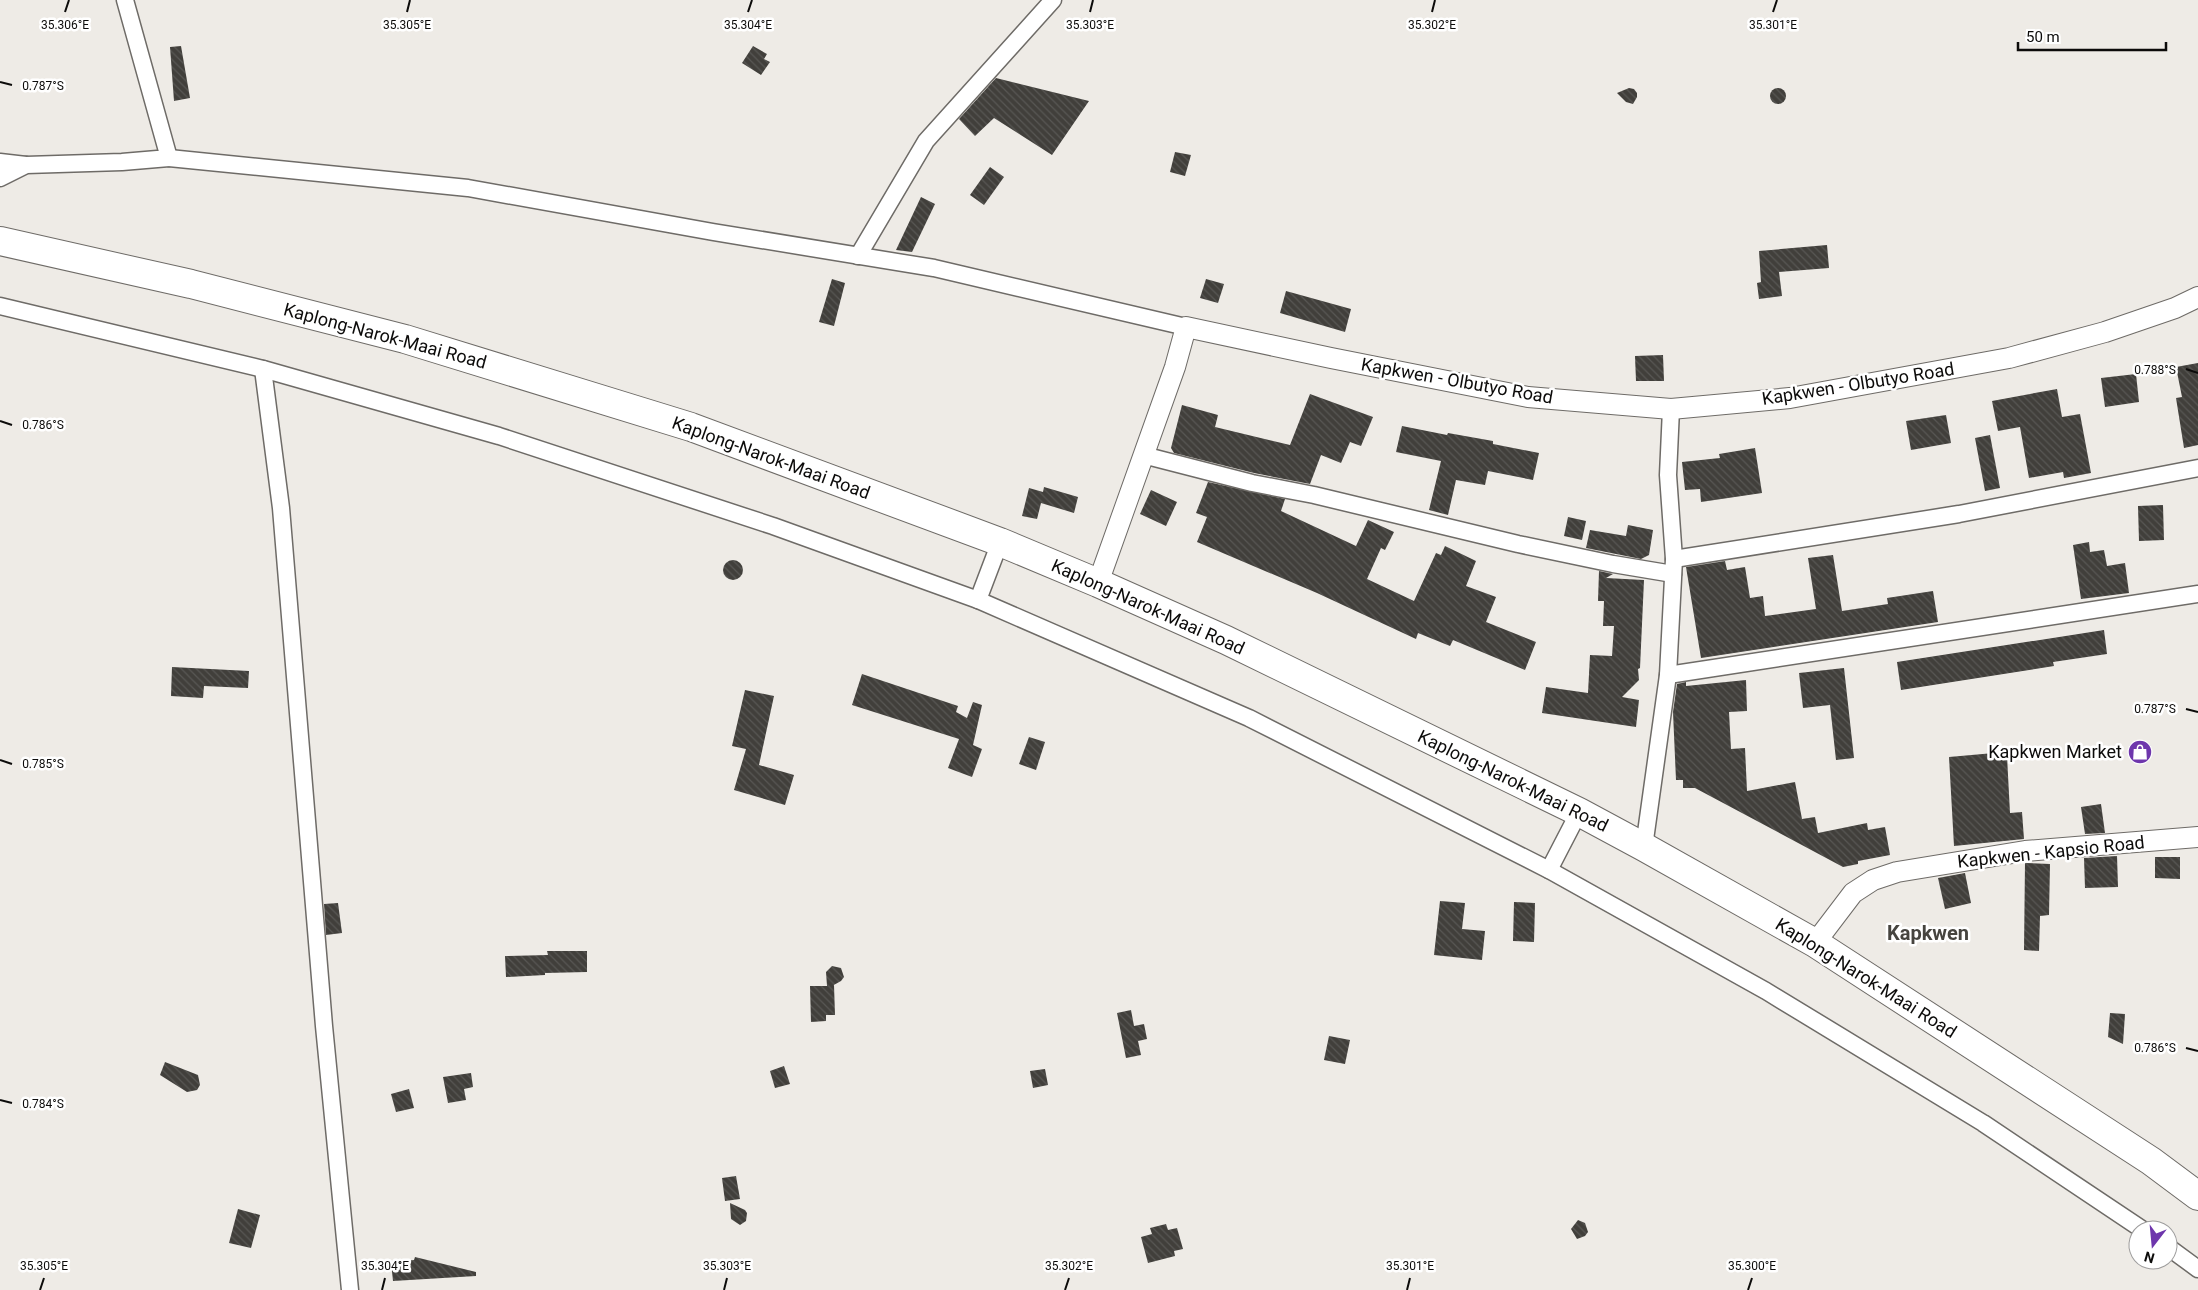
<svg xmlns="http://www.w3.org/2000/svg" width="2198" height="1290" viewBox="0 0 2198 1290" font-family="Roboto,sans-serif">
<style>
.building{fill:url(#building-back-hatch)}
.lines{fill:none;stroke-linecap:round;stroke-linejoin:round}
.minor-casing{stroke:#6e6b67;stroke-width:19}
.tertiary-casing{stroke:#6e6b67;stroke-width:22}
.trunk-casing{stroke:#6e6b67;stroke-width:30}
.minor{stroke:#fff;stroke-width:16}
.tertiary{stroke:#fff;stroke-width:20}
.trunk{stroke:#fff;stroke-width:28}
.ticks{fill:none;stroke:#0c0b0a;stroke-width:2}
.labels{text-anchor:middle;stroke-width:5;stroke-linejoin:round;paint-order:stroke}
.street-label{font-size:18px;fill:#0c0b0a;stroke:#fff}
.poi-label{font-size:18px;fill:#0c0b0a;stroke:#fff;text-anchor:end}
.quarter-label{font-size:20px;font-weight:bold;fill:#46443f;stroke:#fff}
.ticks-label{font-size:12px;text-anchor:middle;fill:#0c0b0a;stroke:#fff;stroke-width:5;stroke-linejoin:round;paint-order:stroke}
</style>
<defs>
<pattern id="building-back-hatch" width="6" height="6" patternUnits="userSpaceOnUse" patternTransform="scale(1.25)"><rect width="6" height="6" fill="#413f3b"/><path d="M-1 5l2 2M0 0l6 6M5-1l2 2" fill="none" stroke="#585754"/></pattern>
</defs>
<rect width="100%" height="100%" fill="#eeebe6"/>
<g class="building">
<path d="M181,46L190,98L174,101L170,47Z"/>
<path d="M753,46L767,54L764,59L770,62L761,75L742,63Z"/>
<path d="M996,78L1089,101L1052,155L994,118L975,136L959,119Z"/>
<circle cx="1778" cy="96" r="8"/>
<path d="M1629,88L1634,89L1637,93V97L1633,104L1626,102L1617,93Z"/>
<path d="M1175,152L1191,155L1185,176L1170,172Z"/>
<path d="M990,167L1004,177L984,205L970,195Z"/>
<path d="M921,197L935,204L912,252L896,250Z"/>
<path d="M1827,245L1829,268L1779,272L1782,296L1759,299L1757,283L1761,282L1759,251Z"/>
<path d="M832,279L845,283L834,326L819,322Z"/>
<path d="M1206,279L1224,284L1218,303L1200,298Z"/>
<path d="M1286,291L1351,309L1345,332L1280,313Z"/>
<path d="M1663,355L1664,381H1636L1635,356Z"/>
<path d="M2198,363V445L2184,448L2176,398L2182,397L2176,367Z"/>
<path d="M2136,374L2139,402L2105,407L2101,378Z"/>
<path d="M2057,389L2062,417L2080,414L2091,473L2064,478L2063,472L2029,478L2020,427L1998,431L1992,401Z"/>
<path d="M1310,394L1373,417L1361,446L1350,442L1341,463L1321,455L1310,484L1254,473L1174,453L1171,448L1182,405L1218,415L1215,427L1290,445Z"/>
<path d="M1946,415L1951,443L1911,450L1906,421Z"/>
<path d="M1402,426L1447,435L1448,433L1493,441V444L1539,453L1533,480L1488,471L1485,485L1456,480L1448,515L1429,510L1441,461L1396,452Z"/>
<path d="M1990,435L2000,488L1985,491L1975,438Z"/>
<path d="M1755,448L1762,493L1701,502L1700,489L1685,490L1682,462L1720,458L1719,454Z"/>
<path d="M1208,482L1285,499L1281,511L1356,546L1368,520L1394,532L1385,550L1381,548L1367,579L1414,601L1436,553L1441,555L1445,546L1476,561L1466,586L1496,597L1486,622L1536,642L1525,670L1453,640L1450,646L1418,633L1416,639L1317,593L1197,542L1207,517L1196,513Z"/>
<path d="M1044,487L1078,497L1074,513L1041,503L1037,519L1022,516L1029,488L1043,492Z"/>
<path d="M1151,490L1177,502L1166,526L1140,514Z"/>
<path d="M2163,505L2164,540L2139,541L2138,506Z"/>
<path d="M1568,517L1586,521L1582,540L1564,536Z"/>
<path d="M1628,525L1653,530L1649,555L1641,559L1586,548L1590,530L1626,536Z"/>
<path d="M2089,542L2090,552L2104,550L2107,566L2125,563L2129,593L2081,599L2073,545Z"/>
<path d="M1833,555L1842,611L1888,604L1887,598L1933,591L1938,622L1701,658L1686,567L1725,561L1727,570L1745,567L1750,598L1763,596L1765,616L1816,609L1808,558Z"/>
<circle cx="733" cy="570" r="10"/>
<path d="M1599,571L1613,574L1606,578L1644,580L1640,668L1638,669L1639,680L1622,697L1639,700L1636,727L1542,713L1546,687L1588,693L1590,655L1612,656L1614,626H1603L1604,601H1598Z"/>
<path d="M2104,630L2107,654L2053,662L2054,666L1901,690L1897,662Z"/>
<path d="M172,667L249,671L248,688L204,686L203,698L171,696Z"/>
<path d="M1844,668L1854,758L1836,760L1830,705L1803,708L1799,673Z"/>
<path d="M862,674L958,706L956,712L967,718L973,702L982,705L973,745L982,749L972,777L948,768L959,739L852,705Z"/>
<path d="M1746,680L1747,711L1729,712L1731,749L1745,748L1747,791L1795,782L1802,819L1815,817L1818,833L1867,823L1868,830L1885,827L1890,855L1858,861V864L1843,867L1695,788H1683V780H1676L1673,712L1677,684L1686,682V686Z"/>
<path d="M745,690L774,696L759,765L794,775L785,805L734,790L746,749L732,746Z"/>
<path d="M1029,737L1045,742L1036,770L1019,764Z"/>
<path d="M1994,753V757L2007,756L2010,813L2022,812L2024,839L1954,846L1949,757Z"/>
<path d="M2101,804L2105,833L2085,834L2081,807Z"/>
<path d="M2117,856L2118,887L2085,888L2084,858Z"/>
<path d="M2155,857H2180V879L2155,878Z"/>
<path d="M2025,863L2050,864L2049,915L2040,916L2039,951L2024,950Z"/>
<path d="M1965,873L1971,903L1945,909L1938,878Z"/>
<path d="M1440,901L1465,903L1462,929L1485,931L1482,960L1434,955Z"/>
<path d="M1514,902L1535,903L1534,942L1513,941Z"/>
<path d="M338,903L342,933L326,935L324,904Z"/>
<path d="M547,951H587V972L545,973V975L506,977L505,956L548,955Z"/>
<path d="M832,966L841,968L844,977L841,981L832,986L834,985L835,1015H826V1021L811,1022L810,986H827L826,972Z"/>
<path d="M1131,1010L1134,1026L1144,1024L1147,1039L1138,1041L1141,1055L1126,1058L1117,1013Z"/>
<path d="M2110,1013L2125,1014L2123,1044L2108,1037Z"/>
<path d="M1329,1036L1350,1040L1345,1064L1324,1060Z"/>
<path d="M165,1062L198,1075L200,1085L197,1090L187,1092L160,1075Z"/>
<path d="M784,1066L790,1084L775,1088L770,1071Z"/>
<path d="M1045,1069L1048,1085L1033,1088L1030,1071Z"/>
<path d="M471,1073L473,1087L464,1089L466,1100L448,1103L443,1077Z"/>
<path d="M409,1089L414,1108L396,1112L391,1094Z"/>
<path d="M736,1176L740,1199L725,1201L722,1178Z"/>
<path d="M730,1203L745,1210L747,1213L746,1221L740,1225L731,1219Z"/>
<path d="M238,1209L260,1215L251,1248L229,1243Z"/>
<path d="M1578,1220L1585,1223L1588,1232L1585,1236L1577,1239L1571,1229Z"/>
<path d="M1166,1224L1168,1230L1177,1228L1183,1249L1174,1251L1175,1256L1148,1263L1141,1237L1152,1234L1150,1228Z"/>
<path d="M415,1257L476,1272V1276L393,1281L391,1262L414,1260Z"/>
</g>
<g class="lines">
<g class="minor-casing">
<g id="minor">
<path d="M169,158L468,188L713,232L934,268L1186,327"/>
<path d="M0,162L26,165"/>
<path d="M0,178L26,165L122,162L169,158L125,0"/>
<path d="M858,256L926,141L1053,0"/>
<path d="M0,306L263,369L499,436L773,526L978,600L1249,718L1549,870L1766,991L1983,1123L2143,1230"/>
<path d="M263,369L281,508L324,1026L350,1290"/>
<path d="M1143,455L1252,483L1314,495L1518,544L1613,564L1673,574"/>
<path d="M1674,559L1959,514L2198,468"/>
<path d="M978,600L1000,542"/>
<path d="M1668,675L2198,594"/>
<path d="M1644,847L1668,675L1674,559L1668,475L1671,409"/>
<path d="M1549,870L1579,812"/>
<path d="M2168,1247L2198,1269"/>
</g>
</g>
<g class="tertiary-casing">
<g id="tertiary">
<path d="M1098,583L1175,367L1186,327L1331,358L1528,397L1671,409L1790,398L2009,358L2105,332L2175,308L2198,297"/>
<path d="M1815,943L1853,893L1873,880L1897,872L2025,851L2198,837"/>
</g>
</g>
<g class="trunk-casing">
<path id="trunk" d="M0,241L191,284L405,339L691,427L1000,542L1098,583L1226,640L1579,812L1644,847L1815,943L2151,1161L2198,1196"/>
</g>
<use href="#minor" class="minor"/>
<use href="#tertiary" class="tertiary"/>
<use href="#trunk" class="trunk"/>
</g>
<path class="ticks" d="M65,12L69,0M407,12L410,0M748,12L752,0M1090,12L1093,0M1432,12L1435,0M1773,12L1777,0M0,82L12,85M2186,369L2198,373M0,421L12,425M2186,709L2198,712M0,760L12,764M2186,1048L2198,1051M0,1100L12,1103M40,1290L44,1278M382,1290L385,1278M724,1290L727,1278M1065,1290L1069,1278M1407,1290L1410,1278M1748,1290L1752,1278"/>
<defs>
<g id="shop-disc" transform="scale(1.25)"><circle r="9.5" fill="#6e36ac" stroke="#fff"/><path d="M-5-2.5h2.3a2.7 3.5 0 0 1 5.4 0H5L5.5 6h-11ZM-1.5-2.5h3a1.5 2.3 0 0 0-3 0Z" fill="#fff"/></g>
</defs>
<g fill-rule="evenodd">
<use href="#shop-disc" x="2140" y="752"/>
</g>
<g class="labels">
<g class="street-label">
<text transform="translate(385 336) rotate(15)" y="6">Kaplong-Narok-Maai Road</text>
<text transform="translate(1457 381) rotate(10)" y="6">Kapkwen - Olbutyo Road</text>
<text transform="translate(1858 384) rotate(-9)" y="6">Kapkwen - Olbutyo Road</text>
<text transform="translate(771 458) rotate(20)" y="6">Kaplong-Narok-Maai Road</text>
<text transform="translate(1148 607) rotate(24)" y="6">Kaplong-Narok-Maai Road</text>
<text transform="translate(1513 781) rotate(26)" y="6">Kaplong-Narok-Maai Road</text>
<text transform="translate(2051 852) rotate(-6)" y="6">Kapkwen - Kapsio Road</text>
<text transform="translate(1866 978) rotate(32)" y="6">Kaplong-Narok-Maai Road</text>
</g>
<g class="poi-label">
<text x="2122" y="758">Kapkwen Market</text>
</g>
<g class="quarter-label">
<text x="1928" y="940">Kapkwen</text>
</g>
</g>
<g class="ticks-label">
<text x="65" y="29">35.306°E</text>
<text x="407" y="29">35.305°E</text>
<text x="748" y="29">35.304°E</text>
<text x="1090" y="29">35.303°E</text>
<text x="1432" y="29">35.302°E</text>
<text x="1773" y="29">35.301°E</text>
<text x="43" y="90">0.787°S</text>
<text x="2155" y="374">0.788°S</text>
<text x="43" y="429">0.786°S</text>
<text x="2155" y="713">0.787°S</text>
<text x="43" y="768">0.785°S</text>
<text x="2155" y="1052">0.786°S</text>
<text x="43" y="1108">0.784°S</text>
<text x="44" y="1270">35.305°E</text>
<text x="385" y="1270">35.304°E</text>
<text x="727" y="1270">35.303°E</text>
<text x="1069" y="1270">35.302°E</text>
<text x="1410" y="1270">35.301°E</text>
<text x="1752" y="1270">35.300°E</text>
</g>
<g transform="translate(2153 1245) rotate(196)"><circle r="24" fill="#ffffff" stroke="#9e9d9d"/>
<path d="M0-4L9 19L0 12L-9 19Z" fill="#6e36ac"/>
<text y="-8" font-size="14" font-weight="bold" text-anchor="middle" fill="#0c0b0a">N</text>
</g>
<path d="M2018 42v8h148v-8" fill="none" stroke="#0c0b0a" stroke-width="2.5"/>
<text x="2026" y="42" font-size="15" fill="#0c0b0a" stroke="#ffffff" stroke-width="4" paint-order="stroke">50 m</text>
</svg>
